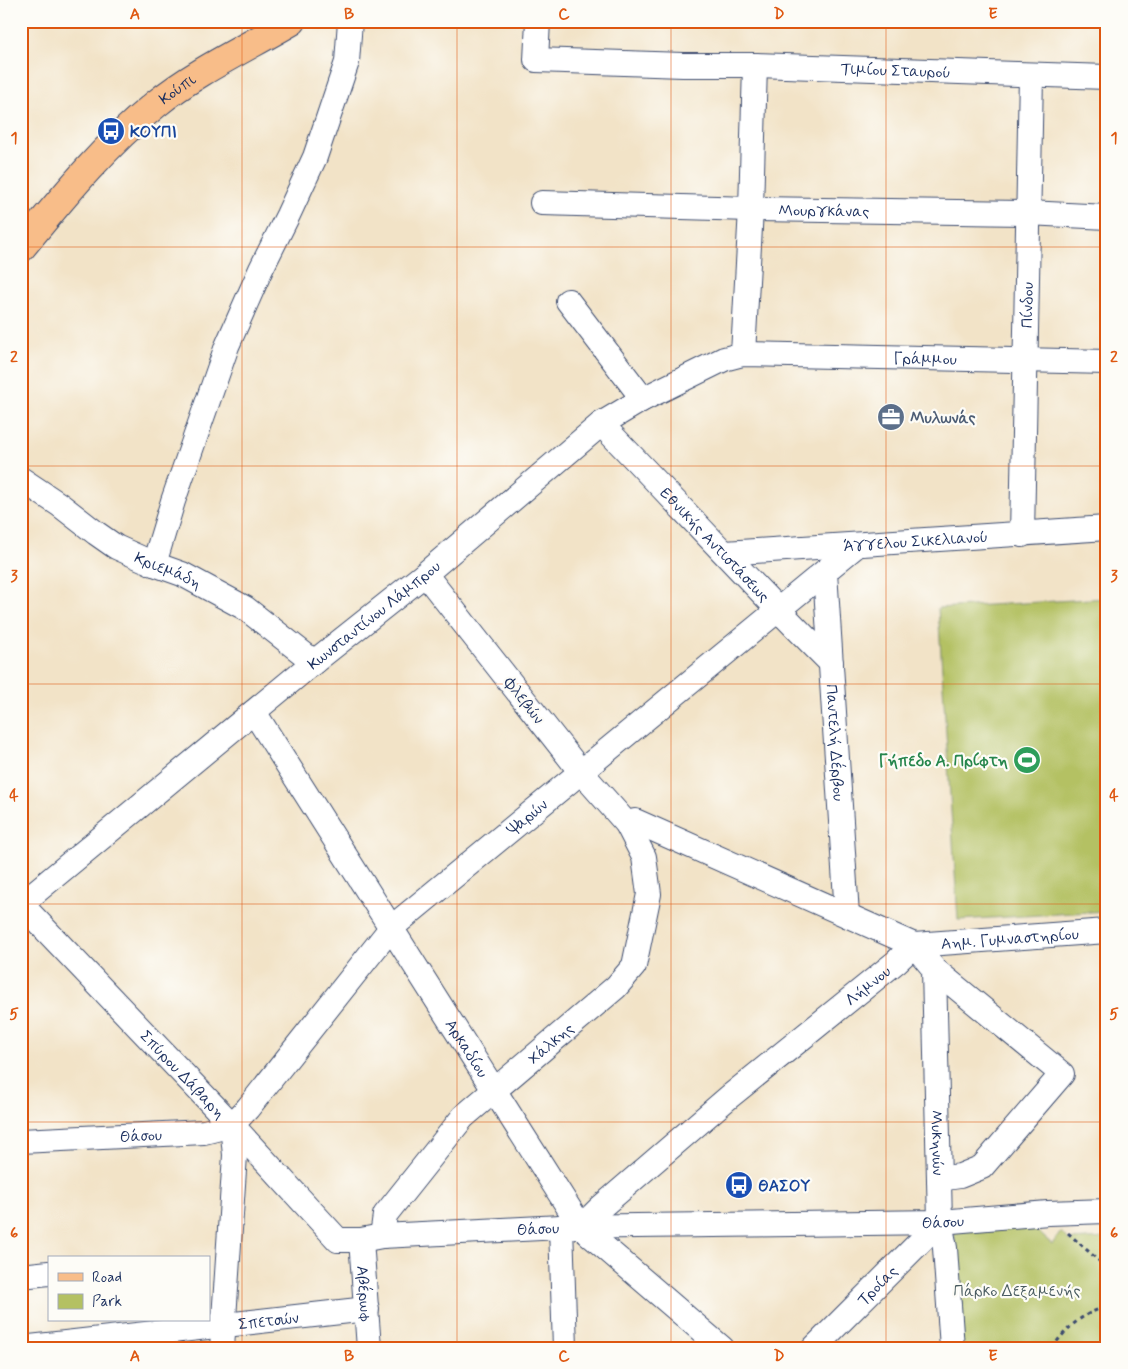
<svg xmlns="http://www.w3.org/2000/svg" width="1128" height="1369" viewBox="0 0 1128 1369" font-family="Mynerve,sans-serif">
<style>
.green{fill:#b4c163;stroke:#687860}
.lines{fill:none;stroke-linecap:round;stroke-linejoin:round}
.minor-casing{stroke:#3b4a6e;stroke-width:26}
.major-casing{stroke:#3b4a6e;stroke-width:30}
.path{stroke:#3b4a6e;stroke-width:3;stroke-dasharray:4 4;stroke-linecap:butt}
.minor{stroke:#fff;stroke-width:24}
.major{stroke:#f8bd89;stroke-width:28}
.grid{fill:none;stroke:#de5710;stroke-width:1;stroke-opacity:0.55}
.labels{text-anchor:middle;stroke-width:4.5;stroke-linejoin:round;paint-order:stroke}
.street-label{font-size:16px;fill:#1b2f5e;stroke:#fdfcf7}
.transit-label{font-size:16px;font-weight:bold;fill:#164399;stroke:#fdfcf7;text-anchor:start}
.service-label{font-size:16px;font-weight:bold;fill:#4e5e75;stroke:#fdfcf7;text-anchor:start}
.leisure-label{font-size:16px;font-weight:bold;fill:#27864d;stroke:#fdfcf7;text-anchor:end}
.park-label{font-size:16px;fill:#495b60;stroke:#fdfcf7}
.neatline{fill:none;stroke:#de5710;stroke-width:2}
.grid-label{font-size:16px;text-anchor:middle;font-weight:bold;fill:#de5710}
</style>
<rect width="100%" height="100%" fill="#fdfcf7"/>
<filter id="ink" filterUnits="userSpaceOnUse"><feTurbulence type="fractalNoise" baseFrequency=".02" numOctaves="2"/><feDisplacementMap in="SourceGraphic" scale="10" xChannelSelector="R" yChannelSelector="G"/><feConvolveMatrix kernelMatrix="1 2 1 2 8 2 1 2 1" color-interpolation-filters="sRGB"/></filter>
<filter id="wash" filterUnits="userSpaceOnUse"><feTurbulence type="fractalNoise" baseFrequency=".0096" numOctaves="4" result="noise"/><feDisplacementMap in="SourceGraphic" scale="20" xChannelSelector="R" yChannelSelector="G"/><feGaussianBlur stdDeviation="1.12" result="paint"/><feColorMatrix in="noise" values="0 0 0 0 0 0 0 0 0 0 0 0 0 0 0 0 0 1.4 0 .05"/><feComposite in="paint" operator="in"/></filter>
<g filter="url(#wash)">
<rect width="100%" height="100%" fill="#f2e3c7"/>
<g class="green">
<path d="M1107,598V911L958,920L938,608Z"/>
<path d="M1034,1225L1036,1230L1052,1244L1061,1232L1069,1240L1107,1238V1348H962L954,1228Z"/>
</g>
</g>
<g filter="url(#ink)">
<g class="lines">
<g class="minor-casing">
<g id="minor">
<path id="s1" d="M538,21L536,60L683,65H755L1107,77"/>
<path id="s2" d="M542,203L751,209L1028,213L1107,217"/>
<path d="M568,301L643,399"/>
<path d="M743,354L751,209L755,65"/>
<path id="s3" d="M601,424C678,503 752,585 831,663"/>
<path id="s4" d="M21,479L60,505L96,533L116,547L154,564L182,574L245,608L314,662"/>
<path id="s5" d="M1022,535L1031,75"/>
<path id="s6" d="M725,553L1107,528"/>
<path d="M154,564L173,501L227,346L261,269L288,215L315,157L347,62L350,21"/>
<path id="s7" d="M825,572L847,915"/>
<path id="s8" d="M254,712L581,1227L722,1348"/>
<path id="s9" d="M627,824L635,821L914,945L934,969L940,1222L945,1248L952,1348"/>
<path id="s10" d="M21,904L314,662L425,574L601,424L643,399L724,359L743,354L1107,362"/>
<path id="s11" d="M21,904L232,1125L235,1155L222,1348"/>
<path id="s12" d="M914,945L1107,931"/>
<path d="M934,969L1062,1074L982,1167L960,1176L939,1179"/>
<path id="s13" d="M232,1125L248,1108L391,928L857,545"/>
<path id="s14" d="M21,1141L204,1132L232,1125L338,1240H361L382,1236L561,1227L940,1222L1048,1213L1107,1211"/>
<path d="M561,1227L565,1348"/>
<path id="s15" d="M581,1227L600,1208L729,1097L896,962L914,945"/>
<path id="s16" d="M382,1236L385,1215L463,1117L616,987L634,966L649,894L644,857L627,824L581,772L425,574"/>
<path id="s17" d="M361,1240L369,1348"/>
<path d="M21,1276L49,1273"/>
<path id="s18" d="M21,1348L367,1309"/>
<path id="s19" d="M814,1348L940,1222"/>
</g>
</g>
<g class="major-casing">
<g id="major">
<path id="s20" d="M21,248C63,197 104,146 156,104C195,72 248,47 292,21"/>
</g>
</g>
<g class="path">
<path d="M1068,1233L1107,1268"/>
<path d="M1052,1348C1066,1329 1083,1312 1107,1307"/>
</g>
<use href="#minor" class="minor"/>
<use href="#major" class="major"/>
</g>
</g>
<path class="grid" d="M242,21V1348M457,21V1348M671,21V1348M886,21V1348M21,247H1107M21,466H1107M21,684H1107M21,904H1107M21,1122H1107"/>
<defs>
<g id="bus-disc" transform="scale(1.4375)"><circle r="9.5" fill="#1a4fb4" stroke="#fdfcf7"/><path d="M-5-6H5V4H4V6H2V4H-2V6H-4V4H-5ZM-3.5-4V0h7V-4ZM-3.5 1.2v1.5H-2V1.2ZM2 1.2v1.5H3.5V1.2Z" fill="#fff"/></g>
<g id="office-disc" transform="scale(1.4375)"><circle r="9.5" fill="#5c6f8a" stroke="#fdfcf7"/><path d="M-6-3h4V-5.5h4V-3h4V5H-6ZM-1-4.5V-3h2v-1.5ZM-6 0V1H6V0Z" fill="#fff"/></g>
<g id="stadium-disc" transform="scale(1.4375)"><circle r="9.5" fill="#2e9e5b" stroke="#fdfcf7"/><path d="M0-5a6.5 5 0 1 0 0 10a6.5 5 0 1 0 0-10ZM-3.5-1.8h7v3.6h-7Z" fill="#fff"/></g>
</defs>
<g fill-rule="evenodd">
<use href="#bus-disc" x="111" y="131"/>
<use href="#office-disc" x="891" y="417"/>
<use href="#stadium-disc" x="1027" y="760"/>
<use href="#bus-disc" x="739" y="1185"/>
</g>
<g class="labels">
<g class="street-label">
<text dy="6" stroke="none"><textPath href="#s1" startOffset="399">Τιμίου Σταυρού</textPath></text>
<text dy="6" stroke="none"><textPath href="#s20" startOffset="224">Κούπι</textPath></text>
<text dy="6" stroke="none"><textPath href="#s2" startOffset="282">Μουργκάνας</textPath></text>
<text dy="6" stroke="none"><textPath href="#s5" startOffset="230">Πίνδου</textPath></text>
<text dy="6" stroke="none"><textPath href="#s10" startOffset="1094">Γράμμου</textPath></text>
<text dy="6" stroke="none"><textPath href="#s6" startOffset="191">Άγγελου Σικελιανού</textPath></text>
<text dy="6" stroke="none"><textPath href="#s3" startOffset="166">Εθνικής Αντιστάσεως</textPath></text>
<text dy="6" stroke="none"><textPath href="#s4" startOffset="174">Κριεμάδη</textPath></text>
<text dy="6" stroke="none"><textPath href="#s10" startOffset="456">Κωνσταντίνου Λάμπρου</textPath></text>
<text transform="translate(525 700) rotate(52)" y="6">Φλεβών</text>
<text dy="6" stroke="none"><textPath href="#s7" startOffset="171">Παντελή Δέρβου</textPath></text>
<text dy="6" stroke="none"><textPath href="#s13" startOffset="429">Ψαρών</textPath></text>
<text dy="6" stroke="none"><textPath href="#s12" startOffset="96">Αημ. Γυμναστηρίου</textPath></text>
<text dy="6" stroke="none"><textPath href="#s15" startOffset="375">Λήμνου</textPath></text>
<text dy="6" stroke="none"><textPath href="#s16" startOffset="261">Χάλκης</textPath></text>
<text dy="6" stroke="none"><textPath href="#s8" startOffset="398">Αρκαδίου</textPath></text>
<text dy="6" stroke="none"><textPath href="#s11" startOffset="235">Σπύρου Δάβαρη</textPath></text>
<text dy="6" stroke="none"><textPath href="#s14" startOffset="120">Θάσου</textPath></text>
<text dy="6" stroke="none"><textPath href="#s9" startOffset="519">Μυκηνών</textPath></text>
<text dy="6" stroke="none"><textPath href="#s14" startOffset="974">Θάσου</textPath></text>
<text dy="6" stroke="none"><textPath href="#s14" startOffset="569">Θάσου</textPath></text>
<text dy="6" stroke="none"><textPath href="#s19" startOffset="89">Τροίας</textPath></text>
<text dy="6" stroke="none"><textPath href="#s17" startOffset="54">Αβέρωφ</textPath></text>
<text dy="6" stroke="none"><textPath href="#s18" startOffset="249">Σπετσών</textPath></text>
</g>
<g class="transit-label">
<text x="130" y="137">ΚΟΥΠΙ</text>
<text x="758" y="1191">ΘΑΣΟΥ</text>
</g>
<g class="service-label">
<text x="910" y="423">Μυλωνάς</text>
</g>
<g class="leisure-label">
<text x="1008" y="766">Γήπεδο Α. Πρίφτη</text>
</g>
<g class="park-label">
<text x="1017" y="1296">Πάρκο Δεξαμενής</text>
</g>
</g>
<rect width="1128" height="1369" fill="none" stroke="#fdfcf7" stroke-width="55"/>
<rect x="48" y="1256" width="162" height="65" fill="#fdfcf7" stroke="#a3aaba"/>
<rect x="58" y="1273" width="25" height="8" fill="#f8bd89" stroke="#a3aaba"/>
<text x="92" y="1282" font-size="15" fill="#1b2f5e">Road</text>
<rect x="58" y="1294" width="25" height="15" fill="#b4c163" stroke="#a3aaba"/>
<text x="92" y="1306" font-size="15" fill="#1b2f5e">Park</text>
<rect x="28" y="28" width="1072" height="1314" class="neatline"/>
<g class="grid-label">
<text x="135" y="19">A</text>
<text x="349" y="19">B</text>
<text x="564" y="19">C</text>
<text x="779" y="19">D</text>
<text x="993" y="19">E</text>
<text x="14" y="143">1</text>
<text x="1114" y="143">1</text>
<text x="14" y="362">2</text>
<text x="1114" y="362">2</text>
<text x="14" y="581">3</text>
<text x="1114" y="581">3</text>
<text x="14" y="800">4</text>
<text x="1114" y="800">4</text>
<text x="14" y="1019">5</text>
<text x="1114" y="1019">5</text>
<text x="14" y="1238">6</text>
<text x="1114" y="1238">6</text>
<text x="135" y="1361">A</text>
<text x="349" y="1361">B</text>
<text x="564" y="1361">C</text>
<text x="779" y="1361">D</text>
<text x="993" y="1361">E</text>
</g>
</svg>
